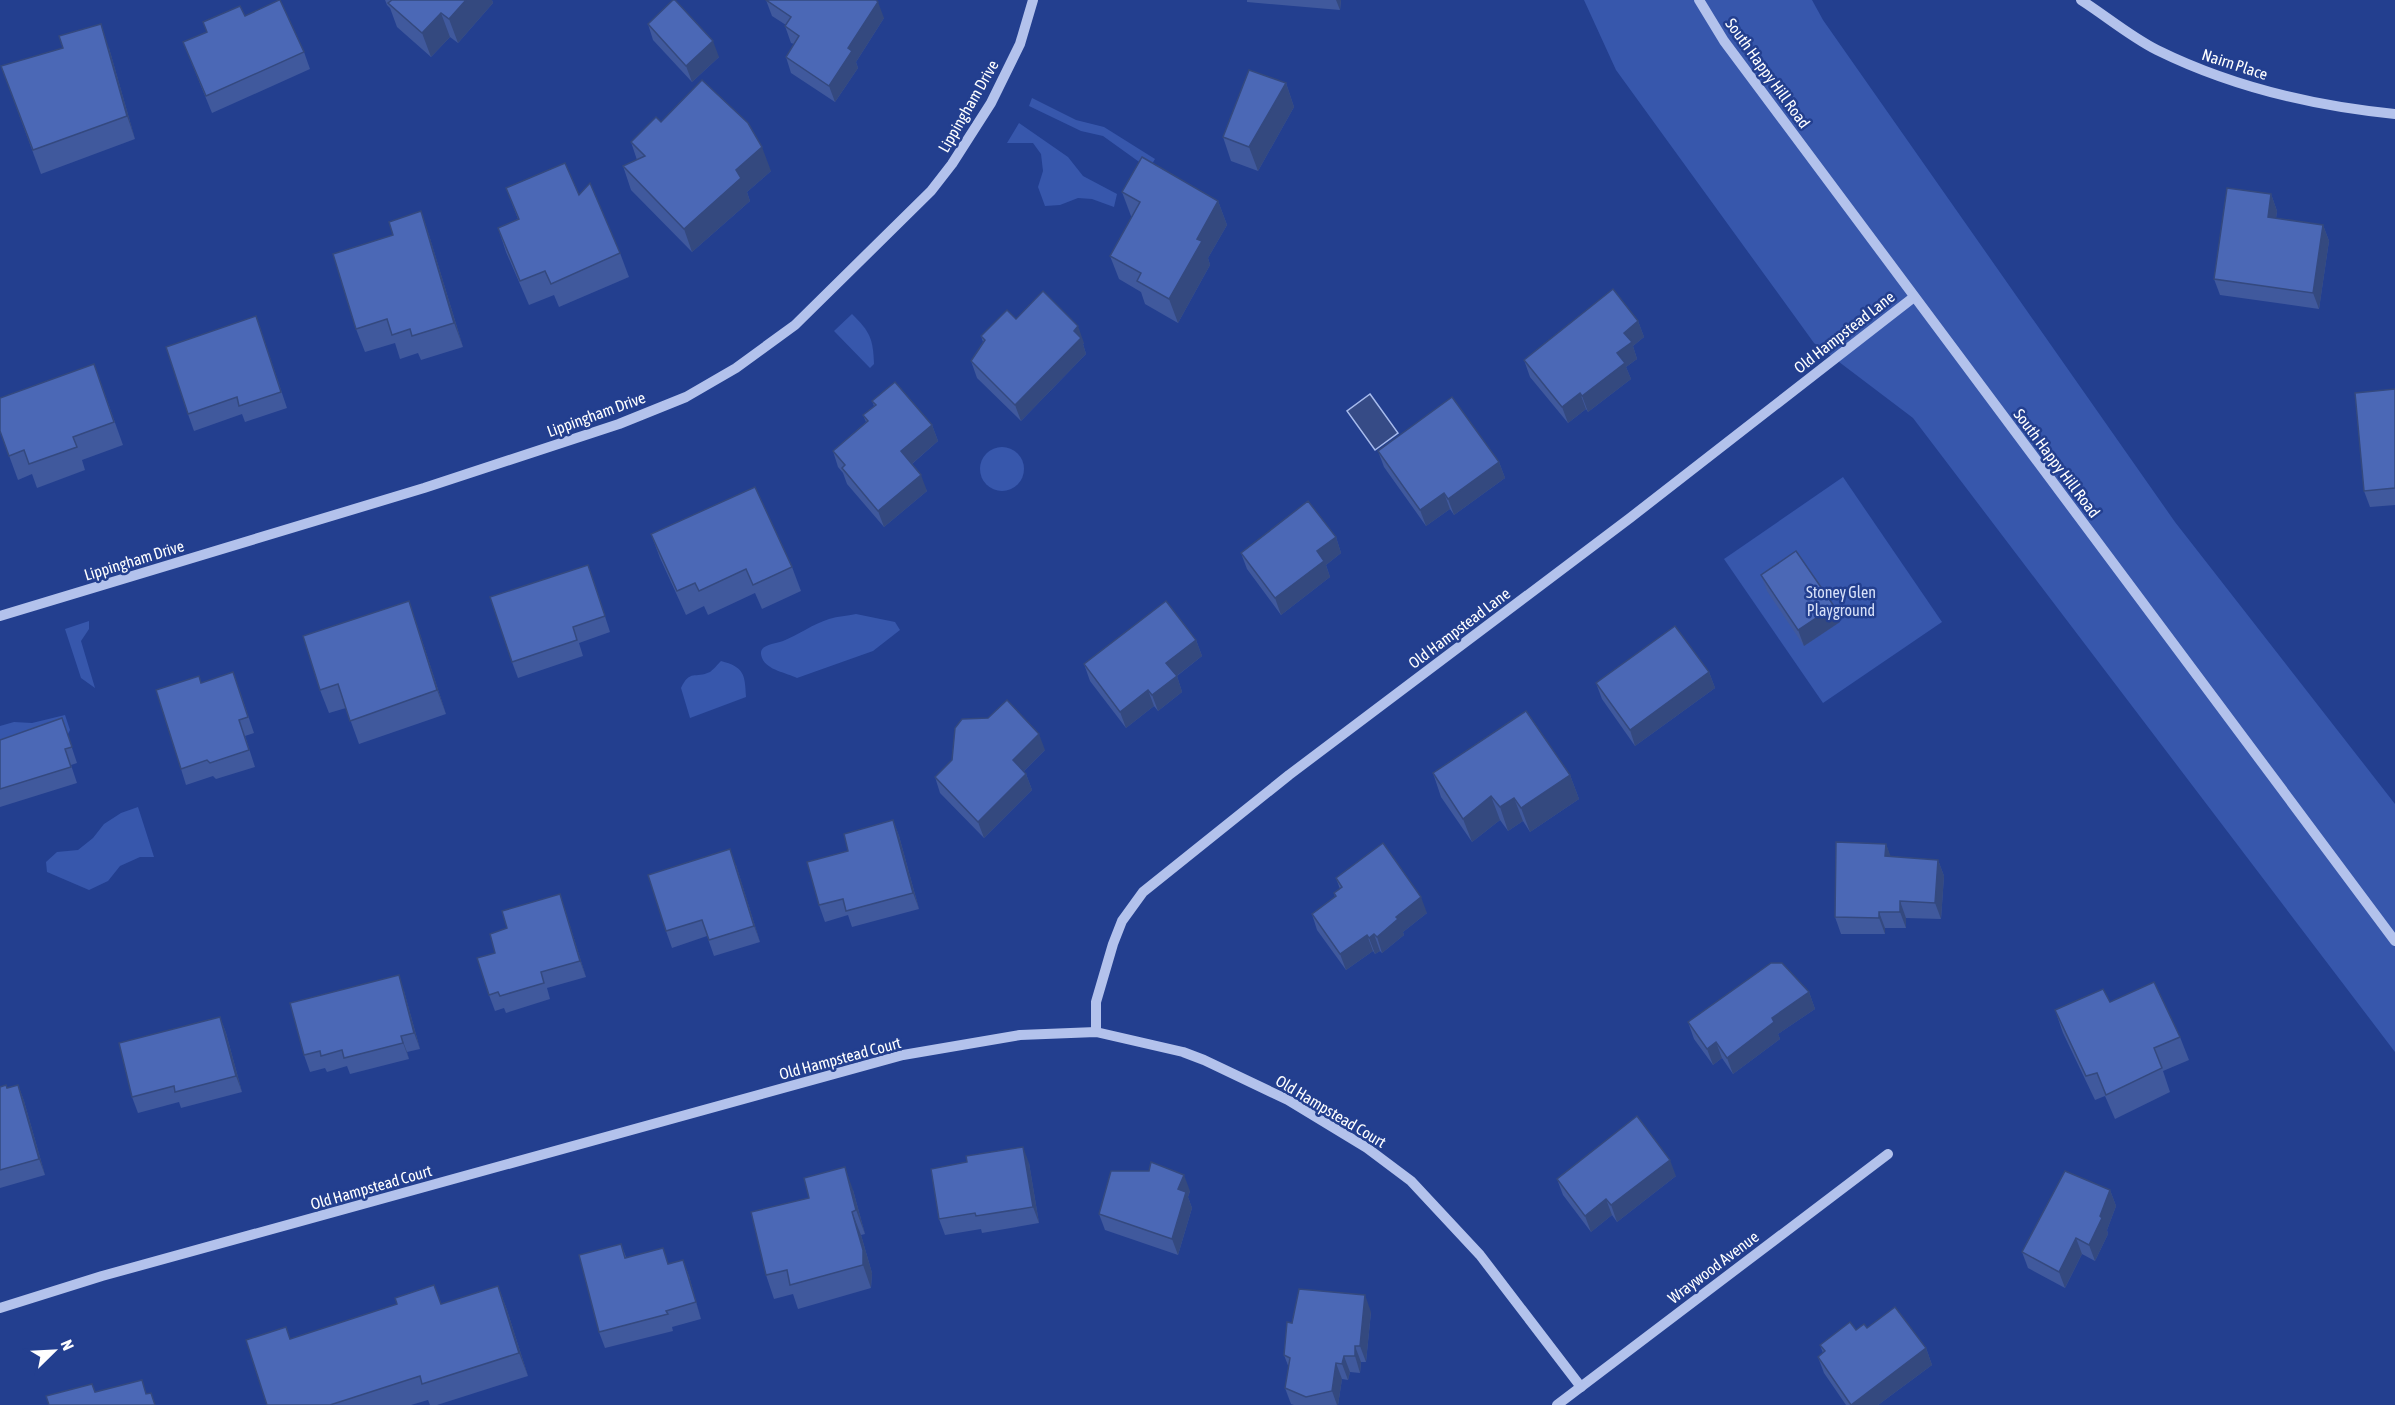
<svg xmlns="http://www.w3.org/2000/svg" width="2395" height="1405" viewBox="0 0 2395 1405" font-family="'Asap Condensed',sans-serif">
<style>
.green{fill:#3757ac}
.water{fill:#364b86;stroke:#a7bbed;stroke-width:1.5}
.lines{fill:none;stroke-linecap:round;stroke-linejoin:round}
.minor{stroke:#b3c2ec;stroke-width:10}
.wall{fill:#40599d}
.shaded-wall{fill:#34497f}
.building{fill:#4b68b6;stroke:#34497f;stroke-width:1.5}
.labels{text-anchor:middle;stroke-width:5;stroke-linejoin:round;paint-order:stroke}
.street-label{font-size:16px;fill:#fff;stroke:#233f8f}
.park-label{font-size:16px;fill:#d8e1f9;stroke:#233f8f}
</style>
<rect width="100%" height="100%" fill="#233f8f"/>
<g class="green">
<path d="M1584,0H1812L1823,20L2175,522L2395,804V1052L1913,418L1814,343L1616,70Z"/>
<path d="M1032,98L1076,120L1104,127L1155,159L1149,169L1103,136L1081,131L1029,106Z"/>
<path d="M1019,123L1068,157L1083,176L1117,194L1114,207L1092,199L1078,198L1060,205L1045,206L1038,187L1043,171L1041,154L1033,143H1007Z"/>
<path d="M852,314C870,332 873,338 874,364L870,368L834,331Z"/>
<circle cx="1002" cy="469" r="22"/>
<path d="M1843,477L1942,622L1823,703L1724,559Z"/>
<path d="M856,614L895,622L900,630L873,651L797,678C786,672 763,670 761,654C760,644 776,644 783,641C798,635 813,624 829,619C838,616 847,616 856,614Z"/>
<path d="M89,621V629L81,641L95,688L81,678L65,629Z"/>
<path d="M721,661C744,667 745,674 746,697L690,718L681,688C690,669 695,679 710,672C713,670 718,664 721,661Z"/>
<path d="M65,715L70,730L68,734L3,756L0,748V726L14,722L32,723Z"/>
<path d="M138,807L154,857H140L120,866L108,881L89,890L47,872L46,862L57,852L78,850L93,838L104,824L121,813Z"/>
</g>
<path class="water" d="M1370,394L1398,433L1375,450L1347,411Z"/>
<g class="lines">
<g class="minor">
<path d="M1699,0L1724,41L2395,941"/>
<path d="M2081,0C2106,16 2131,37 2157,50C2230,86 2314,106 2395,114"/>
<path d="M0,616L424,488L619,424L686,397L736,368L795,325L931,191L952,164L991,103L1020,44L1033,0"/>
<path d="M1096,1032V1002L1113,944L1122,921L1143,892L1289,775L1630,518L1914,297"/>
<path d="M0,1308L102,1276L903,1055L1020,1035L1096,1032L1183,1052L1204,1060L1288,1100L1367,1148L1411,1181L1480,1255L1581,1387"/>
<path d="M1557,1405L1888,1154"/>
</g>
</g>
<g class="wall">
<path d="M385,0H492L493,3L458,43L450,37L431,57L397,27L390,8L387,5Z"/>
<path d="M766,0L884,18L856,62L858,68L835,102L791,73L786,57L794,44L791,43L785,26L786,25L772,16Z"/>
<path d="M1247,0H1341L1340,10L1247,2Z"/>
<path d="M245,16L304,52L310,69L212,113L183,42L207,32L203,22Z"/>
<path d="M648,24L719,57L692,82L653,40Z"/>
<path d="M109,48L135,139L41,174L1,66Z"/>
<path d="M1286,83L1294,107L1258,171L1231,161L1223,137Z"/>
<path d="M661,122L771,171L747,192L750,201L692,252L631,190L623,166L637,160L631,142Z"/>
<path d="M506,188L579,195L620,253L629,277L559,307L554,295L529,305L506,252L498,228L518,219Z"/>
<path d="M1122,192L1218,201L1227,225L1208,258L1210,265L1178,323L1145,304L1141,292L1119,279L1110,256L1132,217L1131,216Z"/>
<path d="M2271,194L2277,211L2276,218L2323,225L2329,241L2319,309L2220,295L2214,279Z"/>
<path d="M421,211L429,235L463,347L421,360L418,353L400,359L395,343L365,352L356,329L393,235Z"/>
<path d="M256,316L287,408L245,422L242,414L194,431L188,414Z"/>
<path d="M1016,319L1084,343L1083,344L1086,354L1021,421L977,378L971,361L983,342L981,336Z"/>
<path d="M1638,321L1644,337L1633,346L1637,359L1626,367L1631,379L1588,412L1586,409L1568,423L1530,377L1524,360Z"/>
<path d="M94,364L123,445L82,460L85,470L37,488L32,474L18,480L0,431Z"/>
<path d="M2395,389V505L2370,507L2364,491Z"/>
<path d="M872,401L932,425L938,441L912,464L927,491L884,527L847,484L843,473L838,467L833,451L866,422L863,415L874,406Z"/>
<path d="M1378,451L1499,462L1505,478L1454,515L1450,509L1426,526L1384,467Z"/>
<path d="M651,534L792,567L801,591L762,609L755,593L708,615L704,606L686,615L660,558Z"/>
<path d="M1336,537L1341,553L1326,565L1330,577L1281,615L1247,569L1241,553Z"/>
<path d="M1761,575L1840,622L1804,646L1767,591Z"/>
<path d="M594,582L610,632L579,643L583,656L518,678L512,662Z"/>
<path d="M417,625L446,714L359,744L346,708L329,713L320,690Z"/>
<path d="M1196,640L1202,656L1177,676L1182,692L1158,711L1154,706L1126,728L1090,681L1084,664Z"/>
<path d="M1709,672L1715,688L1635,746L1602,699L1596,683Z"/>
<path d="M202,682L239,689L254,733L245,736L255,767L216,779L213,776L186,785L181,769Z"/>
<path d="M62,718L77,763L71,765L77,783L0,807V740Z"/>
<path d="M1045,750L1023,772L1026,774L1032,790L984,838L940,793L935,777Z"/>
<path d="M1433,773L1570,775L1579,799L1530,832L1523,821L1508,831L1500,820L1472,842L1441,797Z"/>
<path d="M893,820L899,836L919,909L852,927L848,915L825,922L819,905L848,851Z"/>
<path d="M1886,844L1890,856L1938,860L1944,876L1941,919L1906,918V928H1885V934H1841L1835,917Z"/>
<path d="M736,865L760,942L714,956L707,936L672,948L666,931Z"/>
<path d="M1336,878L1427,913L1403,932L1404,935L1382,953L1380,951L1375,954L1373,951L1346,970L1317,930L1312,914L1335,897L1334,893L1340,889Z"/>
<path d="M565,910L586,977L547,988L550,999L506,1013L504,1008L495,1011L489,995Z"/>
<path d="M404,991L420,1049L407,1052L409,1059L350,1074L347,1066L327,1072L325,1068L310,1072L304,1055Z"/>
<path d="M1809,992L1815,1009L1778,1034L1780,1039L1733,1074L1722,1058L1713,1065L1694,1039L1688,1022Z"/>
<path d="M2110,1002L2180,1037L2189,1060L2163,1071L2170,1092L2115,1119L2105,1096L2095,1100L2063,1033L2055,1010Z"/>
<path d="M220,1017L226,1033L242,1092L181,1108L179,1102L138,1113L132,1097Z"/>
<path d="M18,1085L24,1101L45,1175L0,1188V1087L7,1088Z"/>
<path d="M1029,1163L1039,1223L982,1233L981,1229L945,1235L939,1219Z"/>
<path d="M1676,1176L1617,1222L1612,1215L1591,1232L1563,1195L1557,1179Z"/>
<path d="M853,1190L865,1234L861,1235L872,1273L871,1288L798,1309L793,1294L774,1299L766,1275Z"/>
<path d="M2110,1190L2116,1206L2107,1230L2108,1234L2095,1261L2082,1254L2065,1288L2028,1268L2022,1252Z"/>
<path d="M1190,1191L1188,1197L1192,1208L1178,1255L1105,1230L1099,1214Z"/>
<path d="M621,1244L626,1257L669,1264L683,1260L689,1276L701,1319L672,1327L673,1331L605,1348L599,1332Z"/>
<path d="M434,1285L441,1304L498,1286L507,1310L528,1376L437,1405H430L428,1400L411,1405H267L290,1339L397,1304Z"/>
<path d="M1371,1312L1366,1362H1361L1360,1373L1350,1372L1348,1380L1342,1379L1338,1405H1294L1291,1404L1285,1388L1289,1368L1284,1355L1292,1323Z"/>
<path d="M1867,1328L1926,1348L1932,1365L1878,1405H1846L1824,1373L1818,1357L1823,1353L1820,1345L1856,1330Z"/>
</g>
<g class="shaded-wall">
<path d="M466,0H492L493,3L458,43L449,19Z"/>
<path d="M1336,0H1341L1340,10Z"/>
<path d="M878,2L884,18L856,62L858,68L835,102L829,86L848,48Z"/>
<path d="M441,13L450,37L431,57L422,33Z"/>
<path d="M101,24L109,48L135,139L127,116Z"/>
<path d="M713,41L719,57L692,82L686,66Z"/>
<path d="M1286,83L1294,107L1258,171L1249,147Z"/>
<path d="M762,147L771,171L747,192L750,201L692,252L684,229L736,170Z"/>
<path d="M2271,194L2277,211L2274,233L2268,217Z"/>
<path d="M1218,201L1227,225L1208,258L1210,265L1178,323L1169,299L1197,239Z"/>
<path d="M421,211L429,235L463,347L454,323Z"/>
<path d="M2323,225L2329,241L2319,309L2313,293Z"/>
<path d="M1638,321L1644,337L1633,346L1637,359L1626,367L1631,379L1588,412L1582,396L1617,353L1624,333Z"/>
<path d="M1078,326L1084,343L1083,344L1086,354L1021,421L1015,405Z"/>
<path d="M1580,393L1586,409L1568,423L1562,407Z"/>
<path d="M932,425L938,441L907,468L901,451Z"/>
<path d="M1499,462L1505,478L1454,515L1448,499Z"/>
<path d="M921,475L927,491L884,527L878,511Z"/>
<path d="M1444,493L1450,509L1426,526L1420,510Z"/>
<path d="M1336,537L1341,553L1326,565L1330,577L1281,615L1275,598L1317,551Z"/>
<path d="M409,601L417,625L446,714L437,690Z"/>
<path d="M1834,606L1840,622L1804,646L1798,630Z"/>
<path d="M1196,640L1202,656L1174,678L1177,676L1182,692L1158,711L1152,695L1166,663Z"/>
<path d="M1709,672L1715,688L1635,746L1630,730Z"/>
<path d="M1148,690L1154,706L1126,728L1120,712Z"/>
<path d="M1039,734L1045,750L1018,777L1013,760Z"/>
<path d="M1026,774L1032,790L984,838L978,822Z"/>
<path d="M1570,775L1579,799L1530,832L1521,808Z"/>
<path d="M1491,796L1500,820L1472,842L1463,819Z"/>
<path d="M1514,798L1523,821L1508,831L1500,807Z"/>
<path d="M893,820L899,836L919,909L913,893Z"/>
<path d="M1886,844L1892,860L1885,856Z"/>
<path d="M730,849L736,865L760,942L754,926Z"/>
<path d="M1938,860L1944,876L1941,919L1935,903Z"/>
<path d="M560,894L565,910L586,977L580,961Z"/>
<path d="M1421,897L1427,913L1403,932L1404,935L1382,953L1377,937L1396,917Z"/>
<path d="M1900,901L1906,918V928L1900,912Z"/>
<path d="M1879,912L1885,928V934L1879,918Z"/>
<path d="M1374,934L1380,951L1375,954L1369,938Z"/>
<path d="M1367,935L1373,951L1346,970L1340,954Z"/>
<path d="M399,975L404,991L420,1049L414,1033Z"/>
<path d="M1809,992L1815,1009L1778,1034L1780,1039L1733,1074L1727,1058L1772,1018Z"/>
<path d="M220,1017L226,1033L242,1092L236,1076Z"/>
<path d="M401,1036L407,1052L409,1059L403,1043Z"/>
<path d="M1716,1042L1722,1058L1713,1065L1707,1049Z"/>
<path d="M18,1085L24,1101L45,1175L39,1159Z"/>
<path d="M1023,1147L1029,1163L1039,1223L1033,1207Z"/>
<path d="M1670,1160L1676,1176L1617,1222L1611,1205Z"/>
<path d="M845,1167L853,1190L865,1234L856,1210Z"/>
<path d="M1184,1175L1190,1191L1188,1197L1192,1208L1178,1255L1172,1239L1178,1189Z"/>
<path d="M2110,1190L2116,1206L2107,1230L2108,1234L2095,1261L2089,1245Z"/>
<path d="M1606,1199L1612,1215L1591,1232L1585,1216Z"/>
<path d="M852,1212L861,1235L872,1273L871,1288L863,1265Z"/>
<path d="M2076,1238L2082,1254L2065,1288L2059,1272Z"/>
<path d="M683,1260L689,1276L701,1319L696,1302Z"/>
<path d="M498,1286L507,1310L528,1376L519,1353Z"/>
<path d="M1365,1295L1371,1312L1366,1362L1360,1346Z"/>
<path d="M1355,1346L1361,1362L1360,1373L1355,1356Z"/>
<path d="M1926,1348L1932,1365L1878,1405H1851Z"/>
<path d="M1344,1356L1350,1372L1348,1380L1342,1364Z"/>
<path d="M1336,1363L1342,1379L1338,1405H1337L1332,1391Z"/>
</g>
<g class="building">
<path d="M279,0H280L304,52L206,96L183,42L207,32L203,22L240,6L245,16Z"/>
<path d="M392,0H466L449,19L441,13L422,33L388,3Z"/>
<path d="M673,0H675L713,41L686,66L648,24Z"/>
<path d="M766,0H876L878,2L848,48L852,51L829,86L786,57L799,36L785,26L791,17Z"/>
<path d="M101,24L127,116L33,150L1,66L63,48L59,36Z"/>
<path d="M1249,70L1286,83L1249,147L1223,137Z"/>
<path d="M702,80L748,123L762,147L736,170L741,178L684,229L623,166L645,156L631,142L656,117L661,122Z"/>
<path d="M1142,157L1218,201L1197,239L1202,241L1169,299L1137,281L1141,273L1110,256L1140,202L1122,192Z"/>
<path d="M565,163L579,195L590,183L620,253L551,284L545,271L520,281L498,228L519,219L506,188Z"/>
<path d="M2227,188L2271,194L2268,217L2323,225L2313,293L2214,279Z"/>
<path d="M421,211L454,323L412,336L410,329L392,335L387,319L356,329L333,254L393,235L389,222Z"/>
<path d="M1613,289L1638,321L1624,333L1632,342L1617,353L1625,363L1582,396L1580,393L1562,407L1524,360Z"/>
<path d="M1043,291L1078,326L1074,331L1081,338L1015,405L971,361L985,340L981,336L1007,310L1016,319Z"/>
<path d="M256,316L281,392L239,406L237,397L188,414L166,347Z"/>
<path d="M94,364L114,422L73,437L77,447L29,464L24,450L9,456L0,431V398Z"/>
<path d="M895,382L932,425L901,451L921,475L878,511L842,468L845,465L833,451L868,421L863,415L876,405L872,401Z"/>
<path d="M2395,389V488L2364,491L2355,393Z"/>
<path d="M1452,397L1499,462L1448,499L1444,493L1420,510L1378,451Z"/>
<path d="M755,487L792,567L753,585L746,569L699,591L695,583L677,591L651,534Z"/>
<path d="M1308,501L1336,537L1317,551L1324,561L1275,598L1241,553Z"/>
<path d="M1796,551L1834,606L1798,630L1761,575Z"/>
<path d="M588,565L605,616L573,627L577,640L512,662L490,597Z"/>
<path d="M409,601L437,690L350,721L338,684L320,690L303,636Z"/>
<path d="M1166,601L1196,640L1166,663L1177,676L1152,695L1148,690L1120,712L1084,664Z"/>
<path d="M1675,626L1709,672L1630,730L1596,683Z"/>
<path d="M233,672L248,717L239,720L249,750L210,763L207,760L181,769L156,690L199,676L201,683Z"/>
<path d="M1007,700L1039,734L1013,760L1026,774L978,822L935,777L952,760L955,728L962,719L988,718Z"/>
<path d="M1526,711L1570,775L1521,808L1514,798L1500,807L1491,796L1463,819L1433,773Z"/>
<path d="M62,718L72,747L65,749L71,767L0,789V740Z"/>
<path d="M893,820L913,893L846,911L843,899L819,905L807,862L848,851L844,834Z"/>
<path d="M1836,842L1886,844L1885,856L1938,860L1935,903L1900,901V912H1879V918L1835,917Z"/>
<path d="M1383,843L1421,897L1396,917L1398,919L1377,937L1374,934L1369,938L1367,935L1340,954L1312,914L1336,896L1334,893L1342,887L1336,878Z"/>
<path d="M730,849L754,926L709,940L702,920L666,931L648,875Z"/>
<path d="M560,894L580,961L541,972L544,983L500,996L498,992L489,995L477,958L495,953L490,934L507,928L502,911Z"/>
<path d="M1771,963H1782L1809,992L1772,1018L1774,1022L1727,1058L1716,1042L1707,1049L1688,1022Z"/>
<path d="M399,975L414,1033L401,1036L403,1043L344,1058L342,1050L321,1056L320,1051L304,1055L290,1003Z"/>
<path d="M2154,982L2180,1037L2154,1048L2162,1068L2106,1095L2097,1073L2086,1076L2055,1010L2103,989L2110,1002Z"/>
<path d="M220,1017L236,1076L175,1092L174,1086L132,1097L119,1043Z"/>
<path d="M6,1085L7,1088L18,1085L39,1159L0,1170V1087Z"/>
<path d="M1637,1116L1670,1160L1611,1205L1606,1199L1585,1216L1557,1179Z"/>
<path d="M1023,1147L1033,1207L976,1216L975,1213L939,1219L931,1169L967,1162L966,1156Z"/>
<path d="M1151,1162L1184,1175L1178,1189L1186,1192L1172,1239L1099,1214L1111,1171H1149Z"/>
<path d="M845,1167L856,1210L852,1212L863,1250V1265L790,1285L787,1270L766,1275L751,1212L809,1198L804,1178Z"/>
<path d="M2065,1171L2110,1190L2100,1216L2102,1218L2089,1245L2076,1238L2059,1272L2022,1252Z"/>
<path d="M621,1244L625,1258L663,1248L668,1264L683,1260L696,1302L666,1311L668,1314L599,1332L579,1255Z"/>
<path d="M434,1285L441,1304L498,1286L519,1353L422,1384L420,1376L330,1405H267L246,1340L286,1327L290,1339L397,1304L395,1298Z"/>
<path d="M1299,1289L1365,1295L1360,1346H1355V1356H1344L1342,1364L1336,1363L1332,1391L1306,1397L1285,1388L1290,1358L1284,1355L1287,1322L1292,1323Z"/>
<path d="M1895,1307L1926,1348L1851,1405L1818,1357L1825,1351L1820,1345L1850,1322L1856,1330L1864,1324L1867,1328Z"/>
<path d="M142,1380L146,1394L151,1393L155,1405H49L46,1396L92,1384L95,1392Z"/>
</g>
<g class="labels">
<g class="street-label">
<text transform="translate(2235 64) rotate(18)" y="6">Nairn Place</text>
<text transform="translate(1768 73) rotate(54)" y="6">South Happy Hill Road</text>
<text transform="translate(968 106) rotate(-60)" y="6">Lippingham Drive</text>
<text transform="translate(1844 332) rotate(-38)" y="6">Old Hampstead Lane</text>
<text transform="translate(596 414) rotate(-20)" y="6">Lippingham Drive</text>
<text transform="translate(2057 463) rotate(53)" y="6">South Happy Hill Road</text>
<text transform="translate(134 560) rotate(-17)" y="6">Lippingham Drive</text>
<text transform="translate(1459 628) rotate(-37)" y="6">Old Hampstead Lane</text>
<text transform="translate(840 1058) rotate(-15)" y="6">Old Hampstead Court</text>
<text transform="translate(1331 1111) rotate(31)" y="6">Old Hampstead Court</text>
<text transform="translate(371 1187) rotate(-16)" y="6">Old Hampstead Court</text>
<text transform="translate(1713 1267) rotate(-37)" y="6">Wraywood Avenue</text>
</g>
<g class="park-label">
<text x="1841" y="598">Stoney Glen<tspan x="1841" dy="18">Playground</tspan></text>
</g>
</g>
<g transform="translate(54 1351) rotate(66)" stroke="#233f8f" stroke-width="4.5" paint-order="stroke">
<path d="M0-4.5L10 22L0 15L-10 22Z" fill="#ffffff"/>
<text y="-9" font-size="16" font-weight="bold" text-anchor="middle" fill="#ffffff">N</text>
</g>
</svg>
